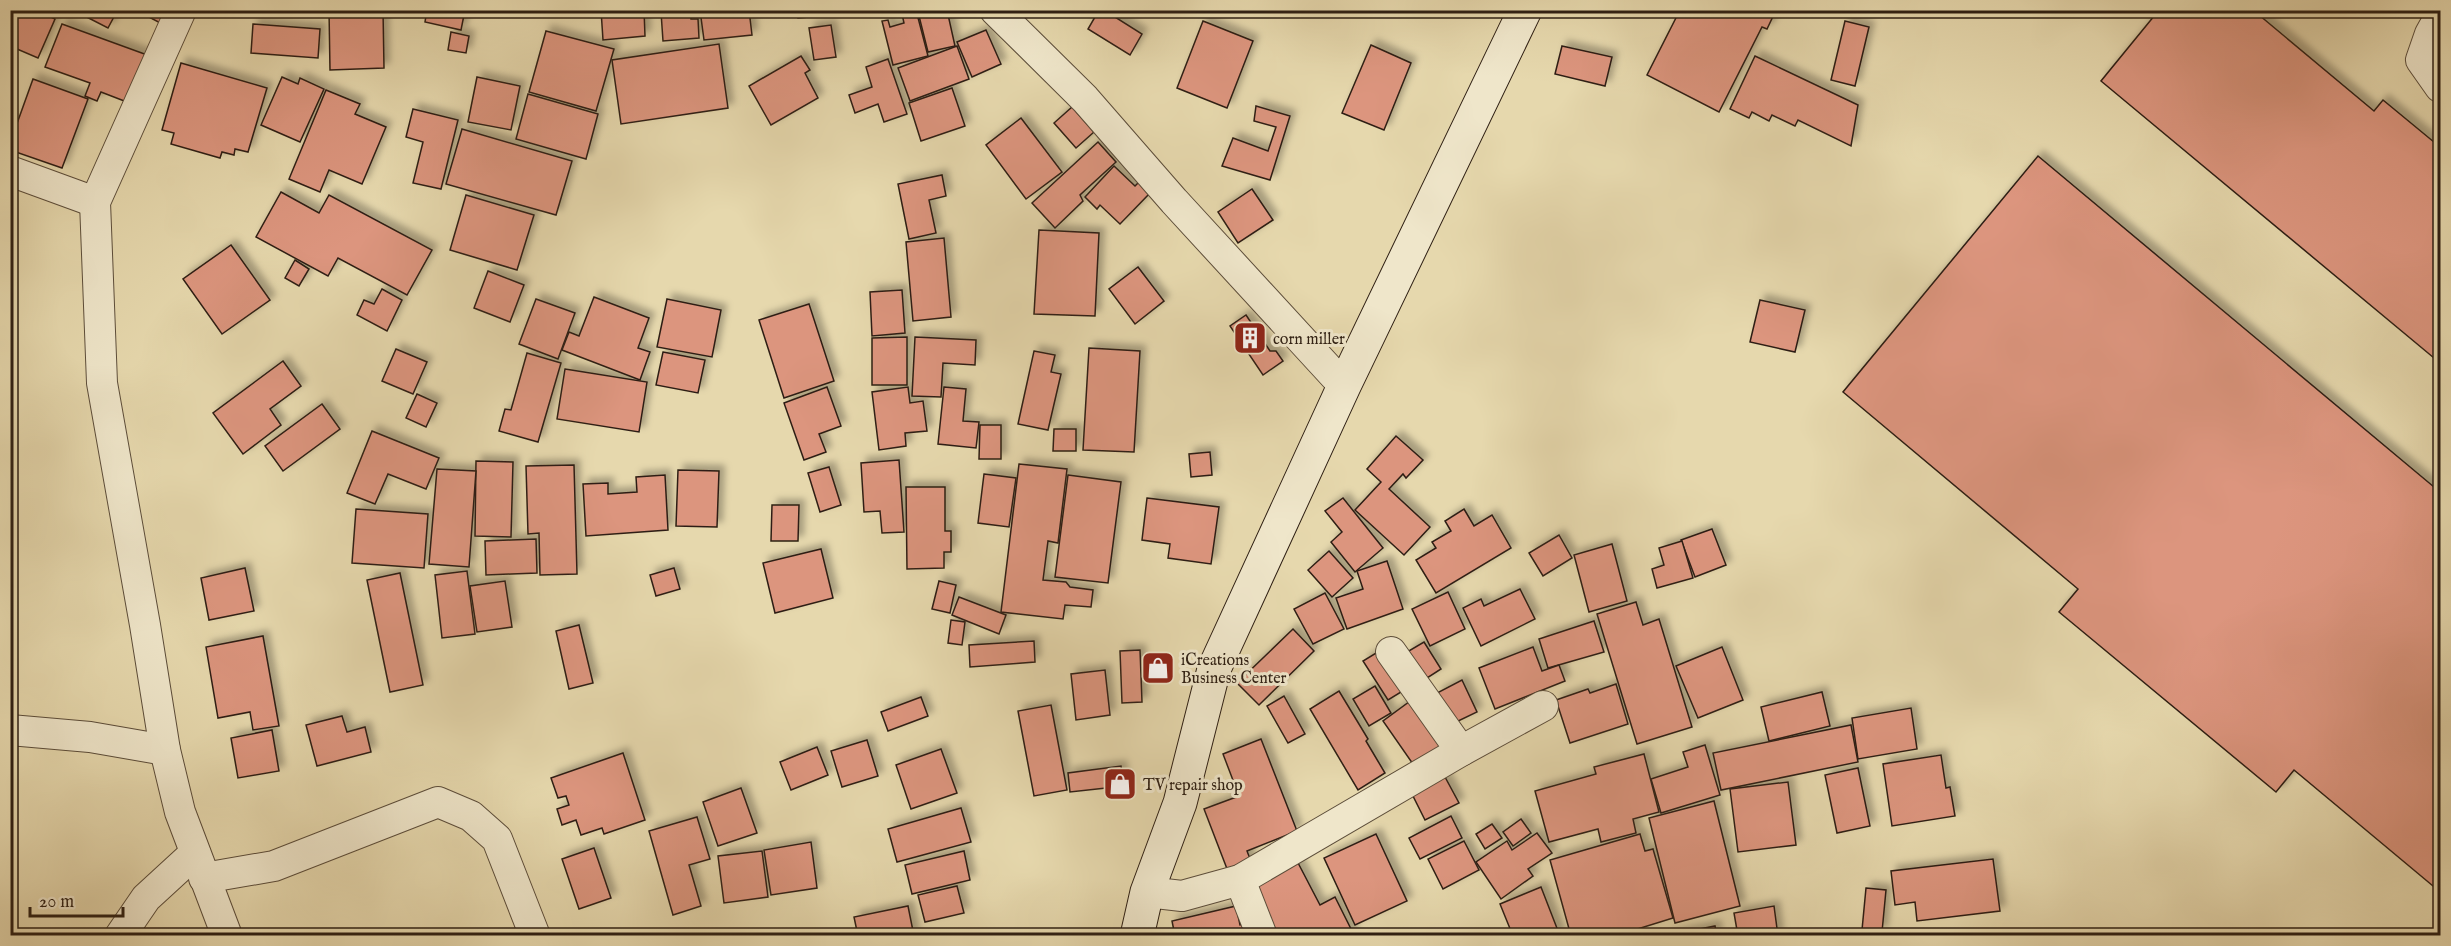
<svg xmlns="http://www.w3.org/2000/svg" width="2451" height="946" viewBox="0 0 2451 946" font-family="'IM FELL English',serif">
<style>
.building{fill:#dc957e;stroke:#2e1f13;stroke-width:1.5;filter:url(#shadow)}
.lines{fill:none;stroke-linecap:round;stroke-linejoin:round}
.minor-casing{stroke:#5c4d3a;stroke-width:32}
.secondary-casing{stroke:#2e1f13;stroke-width:35}
.minor{stroke:#efe6ca;stroke-width:30}
.secondary{stroke:#efe6ca;stroke-width:33}
.labels{text-anchor:middle;stroke-width:6;stroke-linejoin:round;paint-order:stroke}
.poi-label{font-size:16px;fill:#2e1f13;stroke:#efe6ca;text-anchor:start}
</style>
<defs>
<filter id="shadow"><feDropShadow dx="5.5" dy="-5.5" stdDeviation="3" flood-color="#0004"/></filter>
</defs>
<rect width="100%" height="100%" fill="#e6d8ad"/>
<filter id="stains"><feTurbulence type="fractalNoise" baseFrequency=".00333" numOctaves="4"/><feColorMatrix values="0 0 0 0 .2 0 0 0 0 .09 0 0 0 0 .02 0 0 0 .5 -.17"/></filter>
<radialGradient id="worn" r=".72"><stop offset=".6" stop-color="#630" stop-opacity="0"/><stop offset="1" stop-color="#630" stop-opacity=".3"/></radialGradient>
<g class="building">
<path d="M10,10H37L55,19L38,58L10,46Z"/>
<path d="M73,10H129L125,17L116,13L108,28Z"/>
<path d="M142,10H174L166,26L141,13Z"/>
<path d="M329,10H383L384,68L330,70Z"/>
<path d="M427,10H465L461,30L425,22Z"/>
<path d="M601,10H644L645,36L603,40Z"/>
<path d="M690,10L691,19H698L699,38L663,41L661,12Z"/>
<path d="M700,10H749L752,35L704,40Z"/>
<path d="M797,10H833V15L798,18Z"/>
<path d="M916,10L928,56L893,65L882,21L888,20L890,27L904,23L902,14Z"/>
<path d="M942,10H947L955,46L928,52L919,16Z"/>
<path d="M1099,10H1104L1142,34L1130,55L1088,29Z"/>
<path d="M1680,10H1776L1767,29L1762,27L1719,112L1647,75Z"/>
<path d="M2159,10H2253L2374,111L2383,100L2440,147V363L2101,81Z"/>
<path d="M1203,21L1253,41L1227,108L1177,88Z"/>
<path d="M1845,21L1869,27L1855,86L1831,80Z"/>
<path d="M62,24L150,56L132,104L101,92L97,101L85,96L90,83L45,67Z"/>
<path d="M253,24L320,29L318,58L251,53Z"/>
<path d="M831,25L836,57L814,60L809,28Z"/>
<path d="M986,30L1001,64L972,77L957,42Z"/>
<path d="M546,31L614,49L596,111L529,92Z"/>
<path d="M451,32L469,36L466,53L448,50Z"/>
<path d="M719,44L728,108L621,124L612,60Z"/>
<path d="M1371,45L1411,63L1384,130L1342,113Z"/>
<path d="M957,46L969,79L910,101L898,68Z"/>
<path d="M1562,46L1612,57L1605,86L1555,74Z"/>
<path d="M801,56L810,70L805,73L818,98L771,125L749,86Z"/>
<path d="M1755,56L1858,105L1851,146L1798,120L1795,126L1772,115L1769,121L1752,112L1749,118L1730,109Z"/>
<path d="M888,59L907,114L884,122L878,104L855,113L849,95L872,87L866,67Z"/>
<path d="M181,63L267,88L248,152L235,149L234,155L222,152L220,158L171,144L174,133L162,130Z"/>
<path d="M282,77L298,84L300,78L324,89L300,142L261,125Z"/>
<path d="M477,77L520,86L511,130L468,122Z"/>
<path d="M33,79L88,99L62,168L10,150V143Z"/>
<path d="M952,88L965,126L921,141L909,103Z"/>
<path d="M326,90L360,104L355,114L386,127L362,184L329,170L320,192L289,179Z"/>
<path d="M528,94L598,114L586,159L516,139Z"/>
<path d="M1256,106L1290,116L1270,180L1222,166L1233,138L1268,151L1276,127L1254,121Z"/>
<path d="M1072,107L1094,132L1076,148L1054,123Z"/>
<path d="M413,109L458,120L441,189L413,183L423,142L406,137Z"/>
<path d="M1021,118L1062,172L1026,199L986,145Z"/>
<path d="M462,129L572,161L556,215L446,184Z"/>
<path d="M1098,142L1116,162L1080,195L1083,201L1055,228L1032,203Z"/>
<path d="M2038,156L2440,492L2439,891L2294,770L2276,792L2059,612L2078,589L1843,392Z"/>
<path d="M1114,166L1135,186L1139,182L1150,193L1120,224L1100,205L1097,209L1085,197Z"/>
<path d="M942,175L946,196L929,200L936,233L909,239L898,184Z"/>
<path d="M1252,189L1273,220L1238,243L1218,212Z"/>
<path d="M281,192L319,213L329,195L432,250L407,295L338,258L328,276L256,237Z"/>
<path d="M466,195L534,215L517,270L450,250Z"/>
<path d="M1039,230L1099,233L1095,316L1034,314Z"/>
<path d="M944,238L951,317L913,321L906,242Z"/>
<path d="M231,245L270,300L222,334L183,279Z"/>
<path d="M295,260L309,269L299,286L285,278Z"/>
<path d="M1138,267L1164,301L1135,324L1109,289Z"/>
<path d="M488,271L524,285L510,322L474,308Z"/>
<path d="M382,289L402,300L387,331L357,315L364,300L374,304Z"/>
<path d="M902,290L905,333L872,336L870,292Z"/>
<path d="M594,297L649,318L638,348L650,352L640,380L562,350L569,332L579,336Z"/>
<path d="M536,299L575,313L558,359L519,344Z"/>
<path d="M667,299L721,310L712,357L657,347Z"/>
<path d="M1760,300L1805,310L1795,352L1750,342Z"/>
<path d="M809,304L834,381L784,398L759,320Z"/>
<path d="M1246,315L1270,351H1276L1283,361L1263,375L1230,326Z"/>
<path d="M907,337V385H872V338Z"/>
<path d="M915,337L976,340L975,365L943,363L941,397L912,396Z"/>
<path d="M1089,348L1140,351L1134,452L1083,450Z"/>
<path d="M396,349L427,362L413,394L382,381Z"/>
<path d="M1034,351L1055,355L1051,372L1061,374L1048,430L1018,424Z"/>
<path d="M663,352L705,360L698,393L656,385Z"/>
<path d="M527,353L561,363L538,442L499,431L505,409L511,410Z"/>
<path d="M283,361L301,386L270,409L281,425L243,454L213,413Z"/>
<path d="M565,369L647,382L639,432L557,419Z"/>
<path d="M827,387L841,426L819,434L826,452L804,460L784,403Z"/>
<path d="M908,387L910,403L923,401L927,431L905,433L906,446L879,450L872,392Z"/>
<path d="M944,387L966,389L963,421L979,422L976,448L938,444Z"/>
<path d="M417,394L437,403L426,427L406,418Z"/>
<path d="M322,404L340,429L283,471L265,446Z"/>
<path d="M980,425H1001V459H979Z"/>
<path d="M1054,429H1076V451H1053Z"/>
<path d="M372,431L439,458L426,489L388,474L375,504L347,493Z"/>
<path d="M1396,436L1423,460L1406,478L1403,474L1389,489L1430,527L1404,555L1355,510L1381,482L1367,469Z"/>
<path d="M1210,452L1212,475L1191,477L1189,454Z"/>
<path d="M899,460L904,532L882,533L880,511L864,512L861,463Z"/>
<path d="M476,461L513,462L511,537L475,536Z"/>
<path d="M1019,464L1067,469L1058,543L1048,541L1043,580L1066,582L1070,587L1093,590L1091,607L1065,605L1063,619L1001,612Z"/>
<path d="M574,465L577,574L540,575L539,533L528,534L526,466Z"/>
<path d="M829,467L841,505L820,512L808,473Z"/>
<path d="M437,469L476,471L469,567L429,564Z"/>
<path d="M678,470L719,471L717,527L676,526Z"/>
<path d="M984,474L1016,478L1009,527L978,523Z"/>
<path d="M665,475L668,530L586,536L583,484L608,483V494L637,492L636,477Z"/>
<path d="M1068,475L1121,482L1108,583L1055,577Z"/>
<path d="M906,487H945V531H951V552H944V568L907,569Z"/>
<path d="M1147,498L1219,507L1211,564L1168,558L1170,544L1142,540Z"/>
<path d="M1343,498L1383,548L1355,572L1331,542L1342,532L1325,511Z"/>
<path d="M772,505H799L798,541H771Z"/>
<path d="M356,509L428,514L424,568L352,563Z"/>
<path d="M1464,509L1474,526L1492,515L1511,548L1436,593L1416,560L1436,548L1432,542L1451,531L1445,521Z"/>
<path d="M1712,529L1726,565L1695,577L1681,540Z"/>
<path d="M1559,535L1572,558L1543,576L1529,553Z"/>
<path d="M536,539L537,573L486,575L485,541Z"/>
<path d="M1682,541L1693,578L1657,588L1652,569L1664,565L1659,548Z"/>
<path d="M1612,544L1627,601L1589,612L1574,555Z"/>
<path d="M821,549L833,598L775,613L763,563Z"/>
<path d="M1329,551L1353,578L1332,597L1308,570Z"/>
<path d="M1387,561L1403,609L1347,629L1336,598L1363,589L1357,571Z"/>
<path d="M245,568L254,611L209,620L201,578Z"/>
<path d="M674,568L680,589L656,596L650,575Z"/>
<path d="M467,571L475,634L442,638L435,575Z"/>
<path d="M400,573L423,685L390,692L367,580Z"/>
<path d="M505,581L512,627L477,632L470,586Z"/>
<path d="M939,581L956,585L950,613L932,609Z"/>
<path d="M1520,589L1535,619L1481,646L1463,608L1481,599L1484,606Z"/>
<path d="M1448,592L1465,629L1430,646L1412,609Z"/>
<path d="M1325,593L1344,629L1313,644L1294,609Z"/>
<path d="M959,597L1006,615L999,634L952,615Z"/>
<path d="M1636,602L1643,625L1659,619L1692,727L1637,744L1597,614Z"/>
<path d="M951,620L965,622L962,645L948,643Z"/>
<path d="M1594,621L1604,652L1548,668L1539,639Z"/>
<path d="M579,625L593,683L569,689L556,631Z"/>
<path d="M1293,629L1314,651L1259,705L1237,683Z"/>
<path d="M263,636L279,726L253,730L250,712L218,718L206,647Z"/>
<path d="M1034,641L1035,662L970,667L969,645Z"/>
<path d="M1424,642L1441,669L1424,680L1407,652Z"/>
<path d="M1533,647L1542,671L1559,665L1565,681L1495,709L1479,668Z"/>
<path d="M1722,647L1743,700L1698,718L1676,666Z"/>
<path d="M1140,650L1142,702L1122,703L1120,651Z"/>
<path d="M1381,650L1406,689L1388,700L1363,661Z"/>
<path d="M1105,670L1110,715L1076,720L1071,674Z"/>
<path d="M1462,680L1477,712L1452,724L1437,693Z"/>
<path d="M1616,684L1628,724L1570,743L1556,700L1588,689L1590,693Z"/>
<path d="M1375,686L1391,713L1369,726L1353,699Z"/>
<path d="M1339,691L1368,739L1366,741L1385,773L1358,790L1310,709Z"/>
<path d="M1822,692L1830,726L1769,741L1761,707Z"/>
<path d="M1284,696L1305,734L1288,743L1267,706Z"/>
<path d="M921,697L928,716L888,731L881,712Z"/>
<path d="M1413,699L1446,745L1415,767L1383,721Z"/>
<path d="M1051,705L1067,790L1034,796L1018,711Z"/>
<path d="M1911,708L1917,749L1858,759L1852,718Z"/>
<path d="M342,716L347,732L365,727L371,752L317,766L306,725Z"/>
<path d="M1851,725L1858,762L1721,790L1713,753Z"/>
<path d="M272,730L279,771L238,778L231,738Z"/>
<path d="M1261,739L1297,831L1247,851L1252,864L1229,874L1204,809L1239,796L1223,754Z"/>
<path d="M867,740L878,776L842,787L831,751Z"/>
<path d="M1705,745L1720,795L1661,813L1651,779L1688,767L1683,752Z"/>
<path d="M817,747L828,775L791,790L780,762Z"/>
<path d="M941,749L957,793L911,809L896,765Z"/>
<path d="M623,753L645,820L604,834L602,828L581,835L576,820L562,825L557,809L569,805L566,796L558,798L551,778Z"/>
<path d="M1644,754L1659,812L1633,819L1636,833L1601,842L1598,829L1549,842L1535,791L1596,774L1594,767Z"/>
<path d="M1941,755L1946,788L1950,787L1955,816L1892,826L1883,764Z"/>
<path d="M1121,766L1124,786L1070,792L1068,773Z"/>
<path d="M1858,768L1870,826L1837,833L1825,775Z"/>
<path d="M1445,777L1459,803L1425,820L1412,794Z"/>
<path d="M1788,782L1796,845L1738,852L1730,789Z"/>
<path d="M741,788L757,833L718,846L703,802Z"/>
<path d="M1714,801L1740,906L1675,923L1649,818Z"/>
<path d="M961,808L971,842L897,862L888,829Z"/>
<path d="M1451,816L1462,838L1420,859L1409,838Z"/>
<path d="M697,817L710,859L689,865L701,906L673,915L649,831Z"/>
<path d="M1521,819L1531,833L1513,846L1503,832Z"/>
<path d="M1492,824L1502,838L1485,849L1476,834Z"/>
<path d="M1537,833L1552,853L1528,869L1533,876L1501,899L1476,862L1507,841L1512,850Z"/>
<path d="M1376,834L1407,901L1355,925L1324,858Z"/>
<path d="M1640,834L1645,851L1653,849L1673,918L1615,936H1571L1550,860Z"/>
<path d="M1464,841L1479,870L1443,889L1428,859Z"/>
<path d="M811,842L817,888L771,895L764,850Z"/>
<path d="M594,848L611,898L579,909L562,859Z"/>
<path d="M762,851L768,897L724,903L718,856Z"/>
<path d="M964,851L970,880L912,894L905,865Z"/>
<path d="M1296,859L1320,905L1335,897L1353,933L1348,936H1276L1249,884Z"/>
<path d="M1993,859L2000,911L1917,921L1915,902L1895,905L1891,871Z"/>
<path d="M957,886L964,913L925,922L918,895Z"/>
<path d="M1541,887L1560,936H1513L1500,904Z"/>
<path d="M1866,888L1886,890L1882,932L1862,930Z"/>
<path d="M908,906L914,936H858L854,917Z"/>
<path d="M1236,906L1240,925L1251,923L1254,936H1175L1172,921Z"/>
<path d="M1774,906L1778,936H1738L1734,913Z"/>
<path d="M1715,926L1717,936H1665Z"/>
</g>
<g class="lines">
<g class="minor-casing">
<g id="minor">
<path d="M181,10L95,202L102,383L145,625L165,750L180,812L227,936"/>
<path d="M995,10L1085,99L1174,201L1344,386"/>
<path d="M2440,16L2430,34L2421,60L2440,87"/>
<path d="M10,171L95,202"/>
<path d="M1391,652L1461,751"/>
<path d="M10,730L90,737L165,750"/>
<path d="M204,878L274,866L438,802L471,816L497,839L535,936"/>
<path d="M1240,880L1262,936"/>
<path d="M1147,892L1182,896L1240,880L1461,751L1543,706"/>
<path d="M120,936L146,898L195,853"/>
</g>
</g>
<g class="secondary-casing">
<path id="secondary" d="M1137,936L1147,892L1180,803L1214,669L1344,386L1525,10"/>
</g>
<use href="#minor" class="minor"/>
<use href="#secondary" class="secondary"/>
</g>
<defs>
<g id="building-square" transform="scale(1.725)"><rect x="-9" y="-9" width="18" height="18" rx="4" fill="#8f2418" stroke="#efe6ca"/><path d="M-4-6H4V6H1V3H-1V6H-4ZM-2.5-4.3h1.7v1.8h-1.7ZM.8-4.3h1.7v1.8H.8ZM-2.5-1h1.7V.8h-1.7ZM.8-1h1.7V.8H.8Z" fill="#fff"/></g>
<g id="shop-square" transform="scale(1.725)"><rect x="-9" y="-9" width="18" height="18" rx="4" fill="#8f2418" stroke="#efe6ca"/><path d="M-5-2.5h2.3a2.7 3.5 0 0 1 5.4 0H5L5.5 6h-11ZM-1.5-2.5h3a1.5 2.3 0 0 0-3 0Z" fill="#fff"/></g>
</defs>
<g fill-rule="evenodd">
<use href="#building-square" x="1250" y="338"/>
<use href="#shop-square" x="1158" y="668"/>
<use href="#shop-square" x="1120" y="784"/>
</g>
<g class="labels">
<g class="poi-label">
<text x="1273" y="344">corn miller</text>
<text x="1181" y="665">iCreations<tspan x="1181" dy="18">Business Center</tspan></text>
<text x="1143" y="790">TV repair shop</text>
</g>
</g>
<rect width="2451" height="946" fill="none" stroke="#e6d8ad" stroke-width="36"/>
<rect x="12" y="12" width="2427" height="922" fill="none" stroke="#2e1f13" stroke-width="3"/>
<rect x="18" y="18" width="2415" height="910" fill="none" stroke="#2e1f13" stroke-width="1.5"/>
<path d="M30 907v9h93v-9" fill="none" stroke="#2e1f13" stroke-width="3"/>
<text x="39" y="907" font-size="18" fill="#2e1f13" stroke="#efe6ca" stroke-width="4.5" paint-order="stroke">20 m</text>
<rect width="100%" height="100%" filter="url(#stains)"/>
<rect width="100%" height="100%" fill="url(#worn)"/>
</svg>
